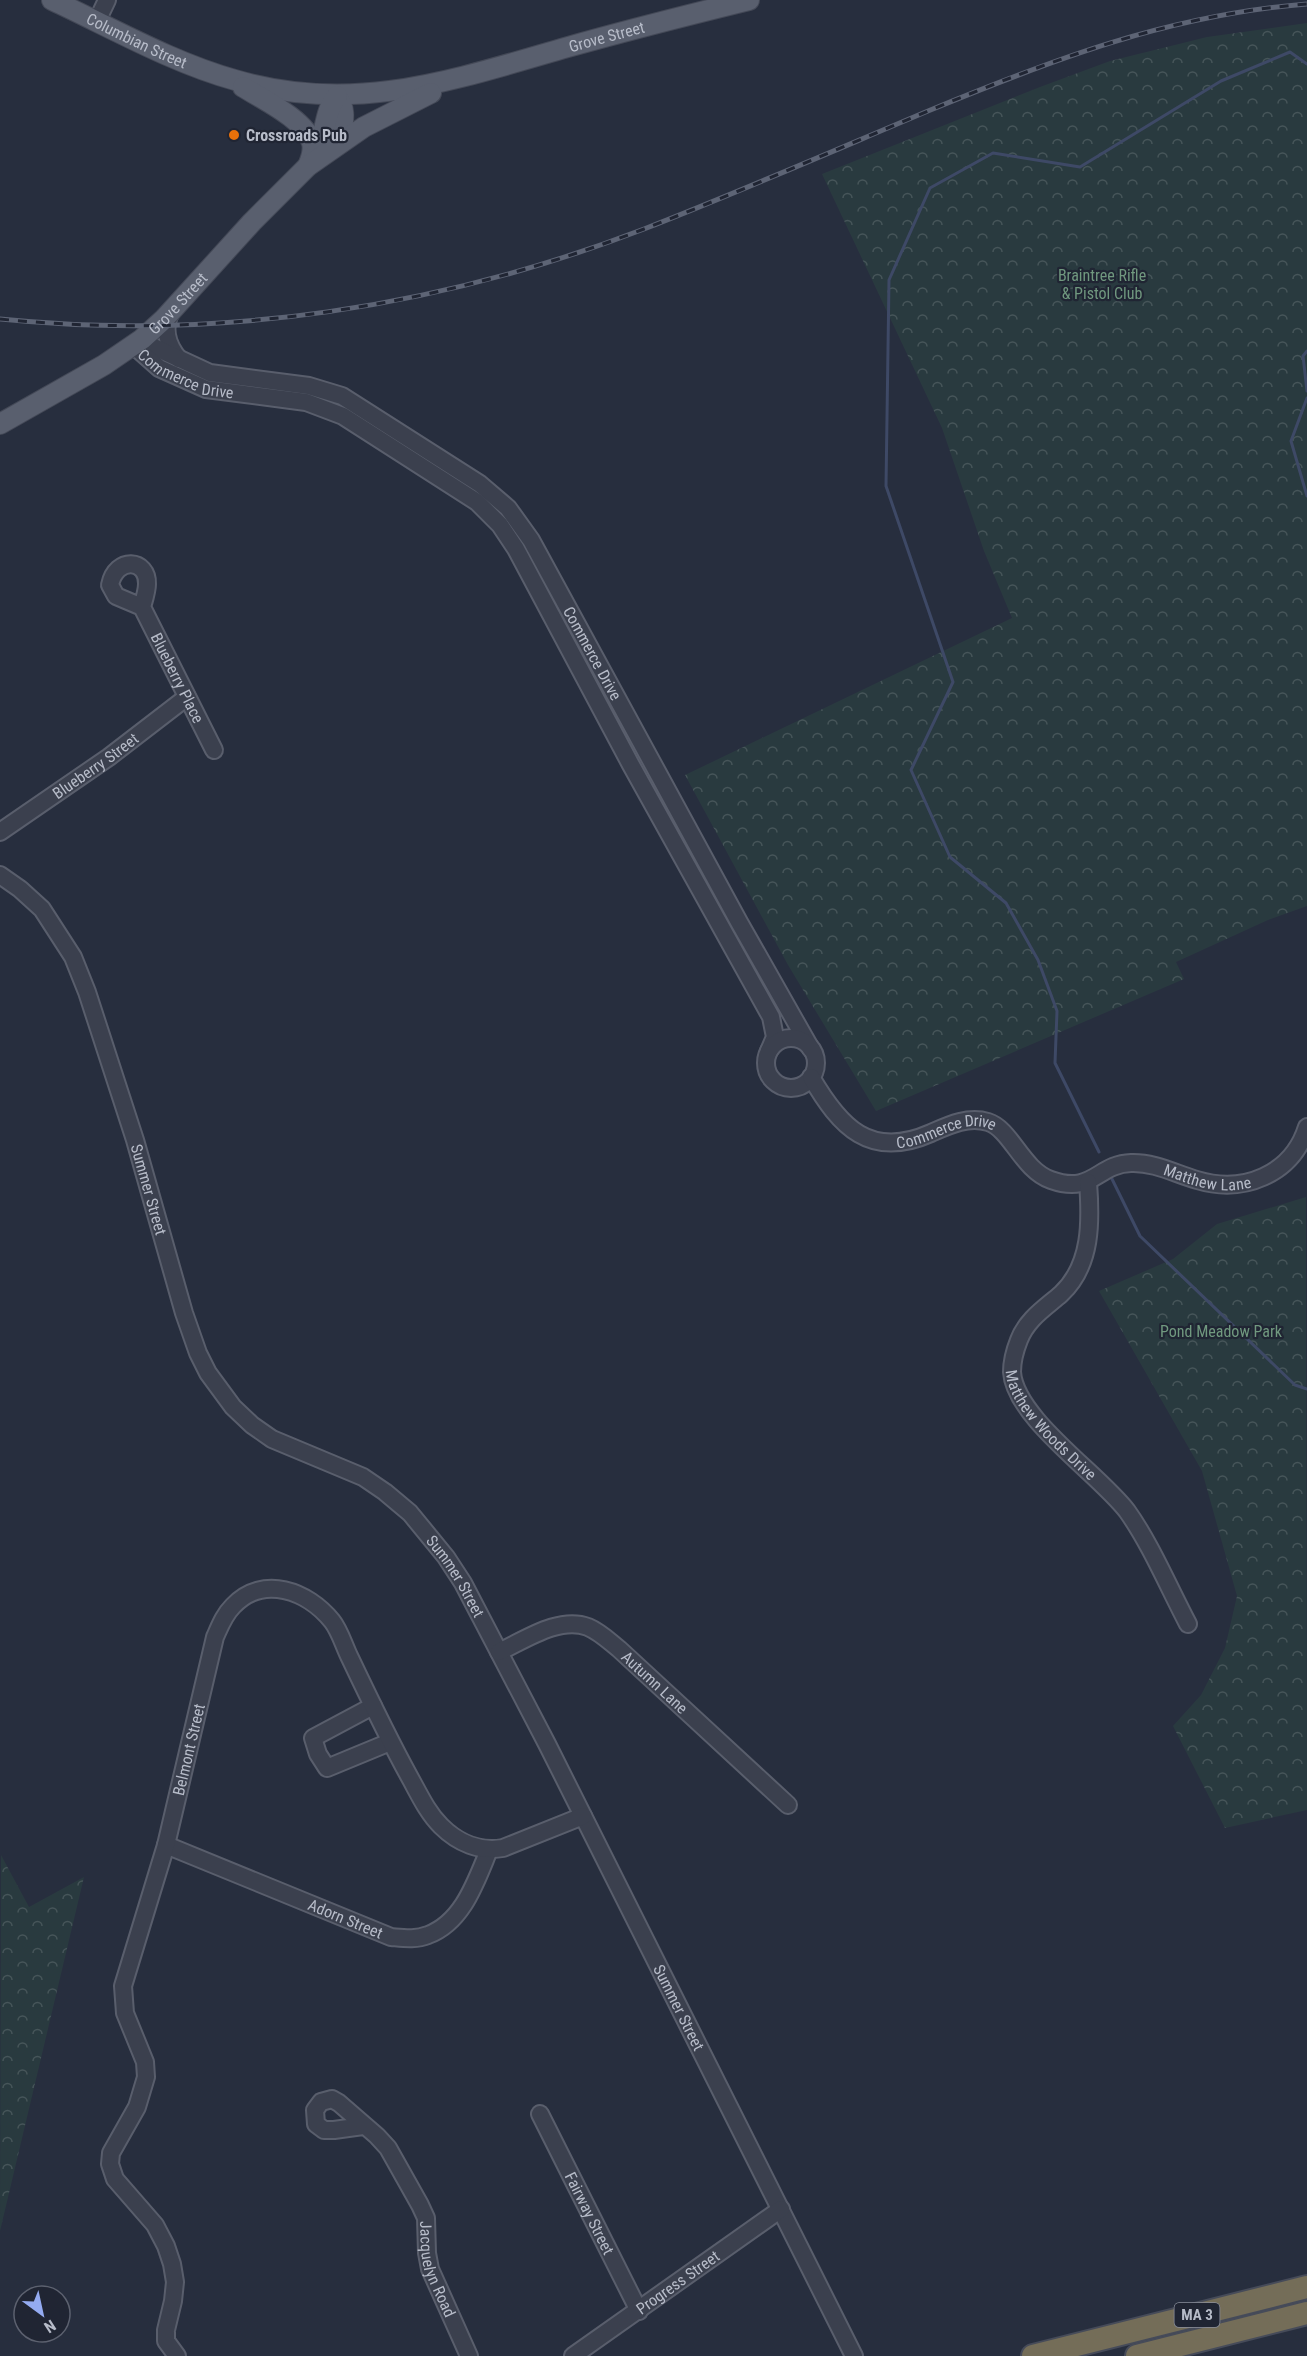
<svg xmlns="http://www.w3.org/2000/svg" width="1307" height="2356" viewBox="0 0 1307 2356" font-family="'Roboto Condensed',sans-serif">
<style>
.forest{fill:url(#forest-crowns)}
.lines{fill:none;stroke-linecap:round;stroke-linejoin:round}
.stream{stroke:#3e4966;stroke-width:3}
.minor-casing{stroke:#595e6c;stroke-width:20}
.major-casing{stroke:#444957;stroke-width:22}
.highway-casing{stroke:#464b59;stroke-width:26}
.minor{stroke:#3b404e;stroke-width:16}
.major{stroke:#595f6e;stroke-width:20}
.highway{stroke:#746d58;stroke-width:22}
.rail-casing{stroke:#5d6475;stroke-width:5}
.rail{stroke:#202533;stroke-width:3;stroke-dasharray:9;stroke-linecap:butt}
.food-dot{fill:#e8710a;stroke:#202533;stroke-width:2}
.labels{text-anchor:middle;stroke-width:4.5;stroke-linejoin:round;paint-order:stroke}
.shield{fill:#202533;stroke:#8a8f9c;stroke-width:1.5}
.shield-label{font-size:15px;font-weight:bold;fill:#b7bcc9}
.street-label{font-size:16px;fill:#b7bcc9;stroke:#202533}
.poi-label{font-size:16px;font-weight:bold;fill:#b7bcc9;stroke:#202533;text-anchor:start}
.park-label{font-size:16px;fill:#70987f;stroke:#202533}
</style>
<defs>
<pattern id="forest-crowns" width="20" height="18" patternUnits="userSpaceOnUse" patternTransform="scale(1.5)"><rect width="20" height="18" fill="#293a3f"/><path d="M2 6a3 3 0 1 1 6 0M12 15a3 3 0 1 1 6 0" fill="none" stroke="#465559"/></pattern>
</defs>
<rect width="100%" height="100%" fill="#272e3e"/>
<g class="forest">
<path d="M1307,23V906L1268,920L1176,962L1184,979L876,1111L788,965L685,775L1012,618L984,551L942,428L822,174L1040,87L1110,61L1207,37Z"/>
<path d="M1306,1197L1307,1810L1225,1828L1173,1726L1201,1695L1225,1648L1237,1596L1202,1471L1099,1291L1173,1259L1217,1224Z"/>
<path d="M1,1855L29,1907L84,1877L0,2231Z"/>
</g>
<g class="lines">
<g class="stream">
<path d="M1307,351L1303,356L1307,391"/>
<path d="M1307,398L1291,441L1307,496"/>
<path d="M1099,1152L1055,1063L1057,1011L1038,960L1006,903L950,857L911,770L953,682L886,486L889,280L930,188L993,153L1080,167L1221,81L1290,52L1307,64"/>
<path d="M1112,1179L1140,1236L1295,1385L1307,1389"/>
</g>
<g class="minor-casing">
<g id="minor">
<path d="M97,21L107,0"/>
<path d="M172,310C162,327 167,345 179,359"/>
<path id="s1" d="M133,345L154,347L210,373L309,386L342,396L480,484L508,508L531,540L739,922L811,1049"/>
<path id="s2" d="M133,345L159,368L206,389L306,402L343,416L477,502L500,525L516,549L631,765L771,1017L775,1037L769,1051"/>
<path id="s3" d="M142,607C144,600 147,591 147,584C148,559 116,556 110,585L116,596L142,607L214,750"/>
<path id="s4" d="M0,832L109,757L187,697"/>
<path id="s5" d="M0,875L20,889L42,909L73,957L87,992L135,1140L184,1313L198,1353L208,1373L233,1407L252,1425L272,1439L363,1477L385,1492L410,1513L446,1557L463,1583L547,1744L854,2356"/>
<circle cx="791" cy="1063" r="25"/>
<path id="s6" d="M811,1077C840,1127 870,1160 931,1133C949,1125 968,1116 988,1122C1011,1129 1022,1170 1051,1180C1093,1195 1097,1164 1131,1163C1154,1162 1176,1174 1197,1180C1243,1194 1292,1175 1307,1127"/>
<path id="s7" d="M1088,1182C1091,1221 1092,1265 1061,1294C1045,1308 1027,1319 1019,1340C1015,1350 1012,1361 1012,1372C1015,1418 1099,1474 1127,1511C1150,1543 1169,1588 1188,1624"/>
<path id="s8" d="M499,1652C525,1640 559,1616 588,1627C600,1632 609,1641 619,1649L788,1805"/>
<path d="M373,1706L313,1738L318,1754L327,1768L390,1742"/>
<path id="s9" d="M166,1845L391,1937C403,1938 416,1940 428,1935C463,1922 476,1881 489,1850"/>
<path id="s10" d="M540,2114L639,2311"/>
<path id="s11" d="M363,2126L334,2130H324L316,2124L315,2110L321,2102L332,2099L339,2103L377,2136L388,2148L420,2205L426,2218L427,2253L430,2269L469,2356"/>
<path id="s12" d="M177,2356L166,2341V2330L173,2301L175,2282L172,2264L166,2246L155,2225L115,2179L110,2164L111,2153L137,2107L146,2077L145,2062L125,2013L123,1986L166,1845L215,1637C220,1626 224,1615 233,1606C263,1574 308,1591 332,1621C340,1631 344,1646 350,1658C369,1698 388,1738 409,1776C419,1794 427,1812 441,1826C458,1843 480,1852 503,1848L583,1816"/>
<path id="s13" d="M573,2356L781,2209"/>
</g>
</g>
<g class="major-casing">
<g id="major">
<path id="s14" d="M52,0C110,27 173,63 235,80C355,115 453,80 568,47C628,30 688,15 749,0"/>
<path d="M243,87C262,99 306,120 312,143C314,151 311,159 308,166"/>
<path d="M331,148C343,131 349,114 337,96"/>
<path d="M313,159C327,139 322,114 337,96"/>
<path id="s15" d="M0,424L104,365L142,339L164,319L252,222L308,166L364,127L431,93"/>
</g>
</g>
<g class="highway-casing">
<g id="highway">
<path d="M1033,2356L1307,2287"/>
<path d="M1137,2356L1307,2313"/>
</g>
</g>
<use href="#minor" class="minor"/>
<use href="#major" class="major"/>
<use href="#highway" class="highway"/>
<g class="rail-casing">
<path id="rail" d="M0,319C219,341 439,308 644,229C739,192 833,151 928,111C1054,59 1169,15 1307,4"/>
</g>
<use href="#rail" class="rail"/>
</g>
<circle class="food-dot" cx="234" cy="135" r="6"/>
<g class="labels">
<rect class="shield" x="1174.5" y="2303" width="45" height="24" rx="4.5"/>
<g class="shield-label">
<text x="1197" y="2320">MA 3</text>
</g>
<g class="street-label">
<text dy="6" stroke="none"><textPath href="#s14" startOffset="580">Grove Street</textPath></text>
<text dy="6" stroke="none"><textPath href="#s14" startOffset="94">Columbian Street</textPath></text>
<text dy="6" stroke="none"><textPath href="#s15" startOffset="216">Grove Street</textPath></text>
<text dy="6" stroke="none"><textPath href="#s2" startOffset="62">Commerce Drive</textPath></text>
<text dy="6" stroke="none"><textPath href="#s1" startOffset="586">Commerce Drive</textPath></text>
<text dy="6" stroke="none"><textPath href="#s3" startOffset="204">Blueberry Place</textPath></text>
<text dy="6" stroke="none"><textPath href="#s4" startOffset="116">Blueberry Street</textPath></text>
<text dy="6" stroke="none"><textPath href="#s6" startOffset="166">Commerce Drive</textPath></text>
<text dy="6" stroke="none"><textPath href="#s6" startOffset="460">Matthew Lane</textPath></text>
<text dy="6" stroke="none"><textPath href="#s5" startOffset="356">Summer Street</textPath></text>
<text dy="6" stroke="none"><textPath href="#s7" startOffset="282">Matthew Woods Drive</textPath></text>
<text dy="6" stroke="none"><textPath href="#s5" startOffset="878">Summer Street</textPath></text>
<text dy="6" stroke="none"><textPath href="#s8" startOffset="182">Autumn Lane</textPath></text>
<text dy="6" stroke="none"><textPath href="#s12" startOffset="652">Belmont Street</textPath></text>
<text dy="6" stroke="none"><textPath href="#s9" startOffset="194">Adorn Street</textPath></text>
<text dy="6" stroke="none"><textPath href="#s5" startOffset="1364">Summer Street</textPath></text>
<text dy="6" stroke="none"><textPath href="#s10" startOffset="111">Fairway Street</textPath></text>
<text dy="6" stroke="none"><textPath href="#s11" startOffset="292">Jacquelyn Road</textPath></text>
<text dy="6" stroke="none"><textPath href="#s13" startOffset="128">Progress Street</textPath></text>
</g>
<g class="poi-label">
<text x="246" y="141">Crossroads Pub</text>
</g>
<g class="park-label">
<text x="1102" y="281">Braintree Rifle<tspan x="1102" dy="18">&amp; Pistol Club</tspan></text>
<text x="1221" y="1337">Pond Meadow Park</text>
</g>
</g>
<g transform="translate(42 2314) rotate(147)"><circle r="28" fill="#202533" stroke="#5c616f" stroke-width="1.5"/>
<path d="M0-4.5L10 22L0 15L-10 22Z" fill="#94abf1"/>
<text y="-9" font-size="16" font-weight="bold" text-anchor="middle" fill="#b7bcc9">N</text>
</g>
</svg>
